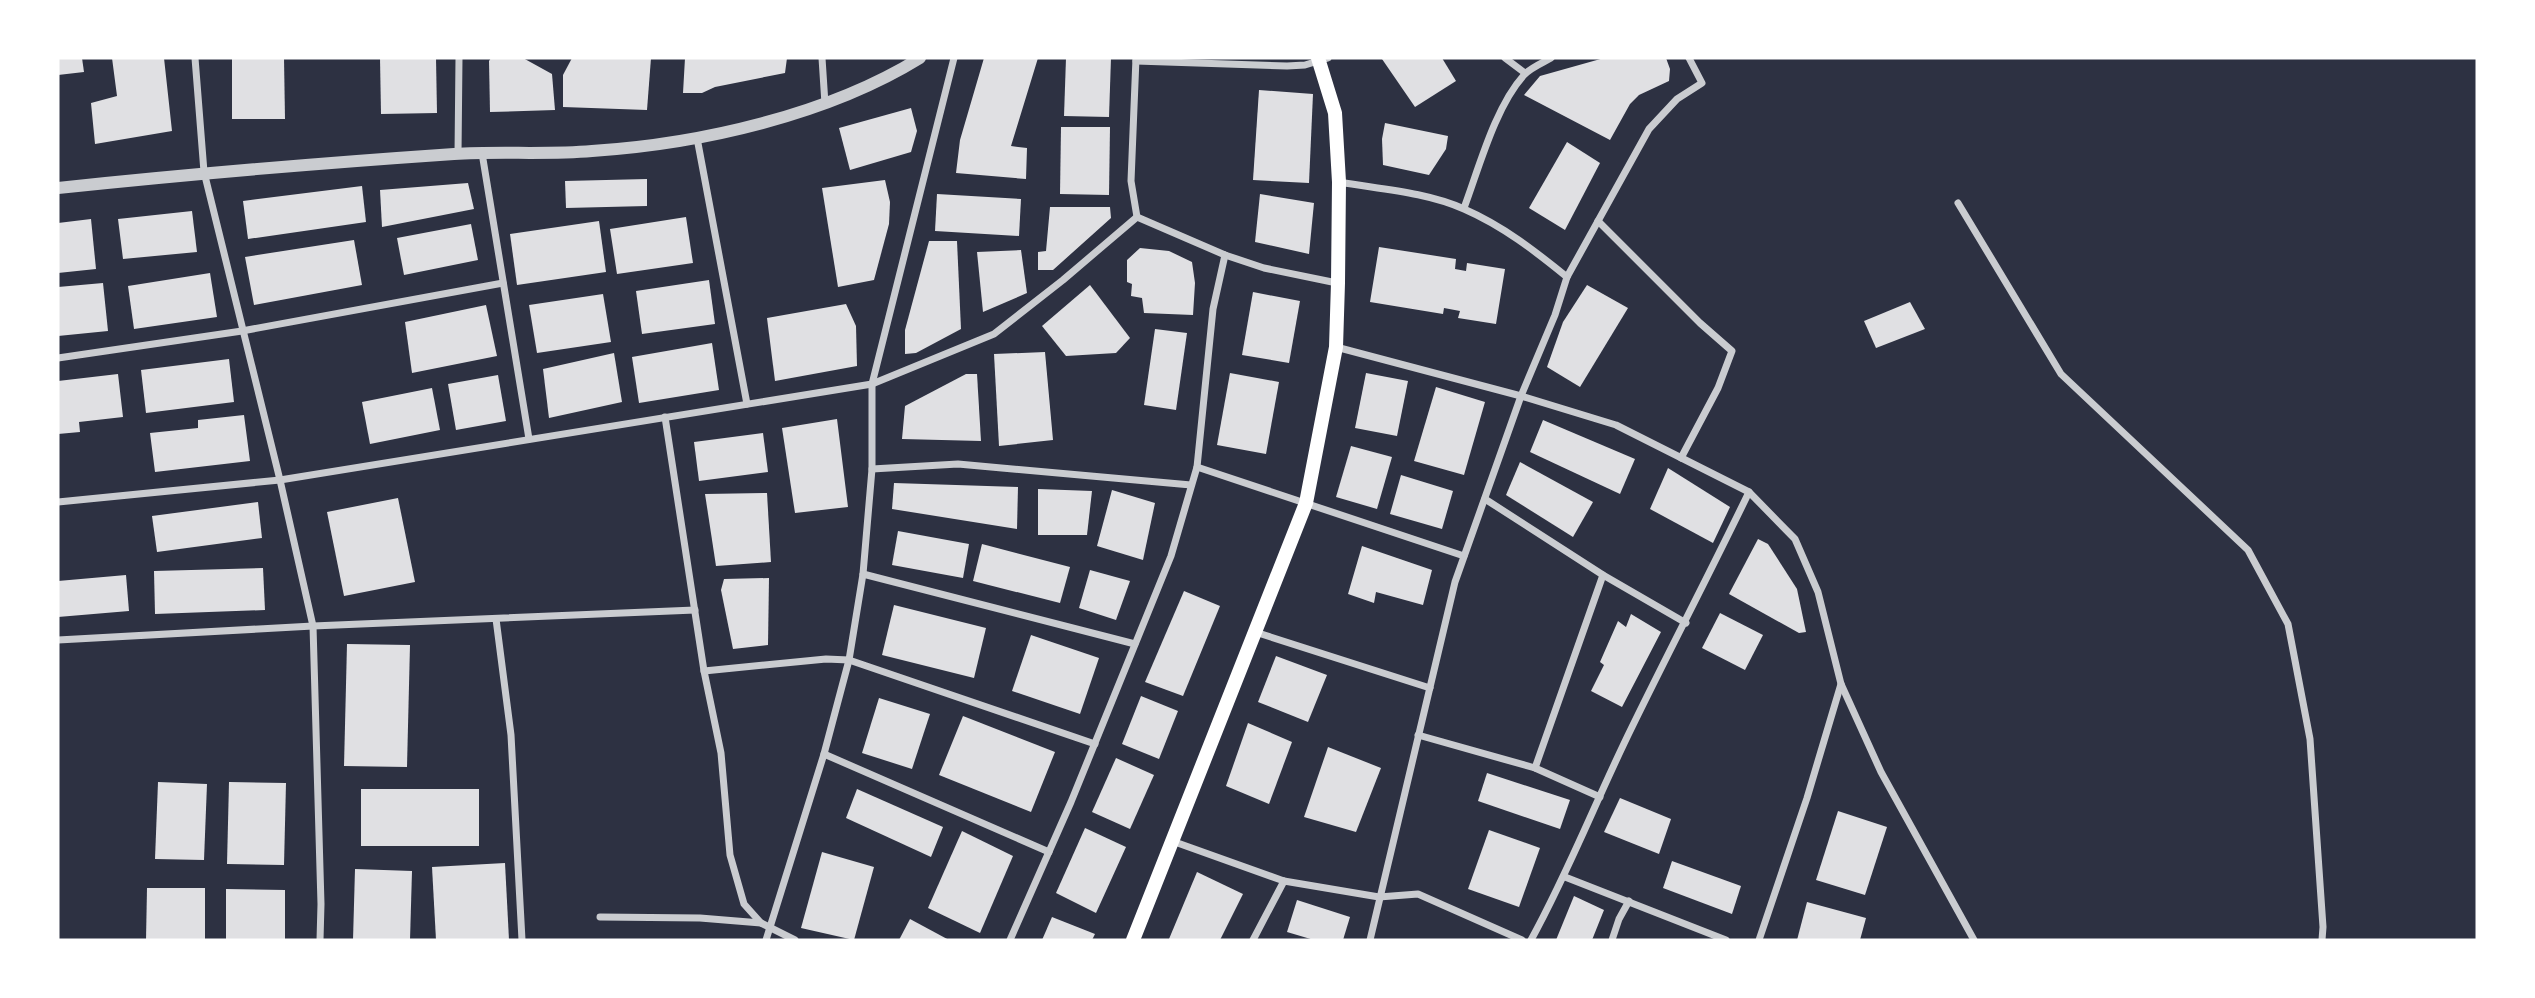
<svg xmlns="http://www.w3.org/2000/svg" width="2535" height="998" viewBox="0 0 2535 998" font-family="'PT Sans',sans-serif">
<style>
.building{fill:#e0e0e3}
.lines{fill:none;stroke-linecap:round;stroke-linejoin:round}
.minor{stroke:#caccd0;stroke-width:7}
.tertiary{stroke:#caccd0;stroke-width:12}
.secondary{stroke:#fff;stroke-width:14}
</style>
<rect width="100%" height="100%" fill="#2d3142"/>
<g class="building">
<path d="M58,58H82L84,72L58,75Z"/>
<path d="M112,58H164L172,131L95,144L91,103L117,96Z"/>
<path d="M232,58H284L285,119H232Z"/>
<path d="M380,58H436L437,113L381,114Z"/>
<path d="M491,58H523L552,74L555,110L490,112L489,61Z"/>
<path d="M572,58H651L647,110L563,107V75Z"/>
<path d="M685,58H787L785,73L715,87L702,93H683Z"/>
<path d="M984,58H1038L1011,146L1027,148L1026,179L956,173L960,140Z"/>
<path d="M1066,58H1111L1109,117L1064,116Z"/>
<path d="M1385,58H1442L1456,81L1415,107L1382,59Z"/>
<path d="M1604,58H1666L1670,69L1669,81L1639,95L1630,104L1610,140L1524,95L1540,76Z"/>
<path d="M1259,90L1313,94L1309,183L1253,180Z"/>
<path d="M911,108L917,131L911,152L850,170L839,128Z"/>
<path d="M1385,123L1448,136L1446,149L1429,175L1383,165L1382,139Z"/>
<path d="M1061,127H1110L1109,195L1060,194Z"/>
<path d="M1567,142L1600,163L1565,230L1529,208Z"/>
<path d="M647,179V206L566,208L565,181Z"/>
<path d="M885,180L890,202L889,224L874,280L838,287L822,188Z"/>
<path d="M468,183L474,209L382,227L380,190Z"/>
<path d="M362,186L366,222L248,239L243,201Z"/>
<path d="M937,194L1021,199L1019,236L935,231Z"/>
<path d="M1260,194L1314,203L1309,254L1255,242Z"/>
<path d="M1050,207H1110L1111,218L1053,270H1038V252L1046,251Z"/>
<path d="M192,211L197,252L123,259L118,219Z"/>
<path d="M686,217L693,263L617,274L610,229Z"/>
<path d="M91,219L96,269L58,273V223Z"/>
<path d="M599,221L606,272L517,285L510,234Z"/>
<path d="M471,224L478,260L404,275L397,238Z"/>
<path d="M354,240L362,285L254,305L245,257Z"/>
<path d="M929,241H957L961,329L916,353L905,354V330Z"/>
<path d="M1379,247L1456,259L1455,269L1466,271L1467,263L1505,269L1496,324L1458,318L1460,311L1444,308L1443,314L1370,302Z"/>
<path d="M1140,248L1169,251L1192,262L1195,283L1193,315L1144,313L1142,298L1131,296L1132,284L1127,282V260Z"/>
<path d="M1021,250L1027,293L983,312L977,252Z"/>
<path d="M210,273L217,317L134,329L128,286Z"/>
<path d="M709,280L715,324L642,334L636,291Z"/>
<path d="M103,283L108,331L58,336V287Z"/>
<path d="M1090,285L1130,338L1116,353L1066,356L1042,326Z"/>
<path d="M1587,285L1628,308L1580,387L1547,367L1563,322Z"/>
<path d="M1253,292L1300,301L1289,363L1242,355Z"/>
<path d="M603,294L611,342L537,353L529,305Z"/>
<path d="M1910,302L1925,329L1876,348L1864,321Z"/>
<path d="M846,304L856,326L857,366L775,381L767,318Z"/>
<path d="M486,305L497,356L412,373L405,322Z"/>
<path d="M1155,329L1187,333L1176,410L1144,405Z"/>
<path d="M712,343L719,390L639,403L632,357Z"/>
<path d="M1045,352L1053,440L999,446L994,354Z"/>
<path d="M614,353L622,402L549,418L543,369Z"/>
<path d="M229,359L234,402L146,413L141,370Z"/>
<path d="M1230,373L1279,382L1266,454L1217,445Z"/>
<path d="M1366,373L1408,381L1397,436L1355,428Z"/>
<path d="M118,374L123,417L79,422L80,432L58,434V381Z"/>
<path d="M966,374H977L981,441L902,439L905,406Z"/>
<path d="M498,375L506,421L456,430L448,384Z"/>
<path d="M1436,387L1485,402L1464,475L1414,461Z"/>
<path d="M432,388L440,430L370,444L362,402Z"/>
<path d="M244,415L250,461L155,472L150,433L198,428V420Z"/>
<path d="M837,419L848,507L795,513L782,428Z"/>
<path d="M1543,420L1635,459L1620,494L1530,452Z"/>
<path d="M763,433L768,472L699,481L694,442Z"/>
<path d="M1351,446L1392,457L1377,509L1336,497Z"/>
<path d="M1520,462L1593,502L1573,537L1506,495Z"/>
<path d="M1668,468L1730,507L1713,543L1650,509Z"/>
<path d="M1401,475L1453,491L1442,529L1390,514Z"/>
<path d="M894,483L1018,487L1017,529L892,509Z"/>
<path d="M1038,489L1092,491L1087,535H1038Z"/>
<path d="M1112,490L1155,503L1143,560L1097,546Z"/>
<path d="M767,493L771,562L716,566L705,494Z"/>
<path d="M398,498L415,582L344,596L327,512Z"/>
<path d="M258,502L262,538L157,552L152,516Z"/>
<path d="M898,531L969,544L963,578L892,565Z"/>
<path d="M1758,539L1768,544L1797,589L1806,632L1799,633L1729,594Z"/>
<path d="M982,544L1070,567L1060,603L973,581Z"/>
<path d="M1362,546L1432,570L1423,605L1376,592L1374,603L1348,594Z"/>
<path d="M263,568L265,610L155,614L154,571Z"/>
<path d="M1090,570L1130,581L1116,620L1079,608Z"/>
<path d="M126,575L129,611L58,617V581Z"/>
<path d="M769,578L768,645L733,649L721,590L724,579Z"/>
<path d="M1184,591L1220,606L1183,696L1145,682Z"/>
<path d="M894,605L986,628L974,678L882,655Z"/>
<path d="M1720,613L1763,635L1745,670L1702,648Z"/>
<path d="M1631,614L1661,632L1622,707L1591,691L1604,665L1600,662L1618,621L1626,627Z"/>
<path d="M1031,635L1099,658L1080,714L1012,691Z"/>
<path d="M347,644L410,645L407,767L344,766Z"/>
<path d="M1276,656L1327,675L1308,722L1258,702Z"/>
<path d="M1141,696L1178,711L1159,759L1122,744Z"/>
<path d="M879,698L930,714L912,769L862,753Z"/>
<path d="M963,716L1055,752L1031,812L939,775Z"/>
<path d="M1248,723L1292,742L1269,804L1226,786Z"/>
<path d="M1328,747L1381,768L1356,832L1304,817Z"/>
<path d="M1116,758L1154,775L1130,829L1092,812Z"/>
<path d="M1487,773L1570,800L1560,829L1478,801Z"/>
<path d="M158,782L207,784L204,860L155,859Z"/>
<path d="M229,782L286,783L284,865L227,864Z"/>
<rect x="361" y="789" width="118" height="57"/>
<path d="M857,789L943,827L931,857L846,818Z"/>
<path d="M1620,798L1671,819L1659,854L1604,832Z"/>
<path d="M1838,811L1887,827L1865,895L1816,880Z"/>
<path d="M1085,828L1126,847L1096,913L1056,893Z"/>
<path d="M1489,830L1540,848L1519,907L1468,889Z"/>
<path d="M962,831L1013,856L980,933L928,908Z"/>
<path d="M822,852L874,867L854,940L801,928Z"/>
<path d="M1672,861L1741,886L1732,914L1663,888Z"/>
<path d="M505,863L509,940H436L432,867Z"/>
<path d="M355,869L412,871L410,940H353Z"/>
<path d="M1197,872L1243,894L1220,940H1173L1169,939Z"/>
<path d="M147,888H205V940H146Z"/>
<path d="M226,889L285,890V940H226Z"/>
<path d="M1574,896L1604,910L1592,940H1556Z"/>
<path d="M1297,900L1350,917L1343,940H1314L1287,932Z"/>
<path d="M1807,902L1866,918L1860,940H1797Z"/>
<path d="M1052,917L1095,934L1092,940H1042Z"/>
<path d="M910,919L949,940H899Z"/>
</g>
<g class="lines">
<g class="minor">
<path d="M195,58L204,172L280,480L313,626L321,904L320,940"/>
<path d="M822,58L825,104"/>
<path d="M1136,58L1131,181L1137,217L1225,255L1264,268L1337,283"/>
<path d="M1505,58L1525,73"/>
<path d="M1136,61L1287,66L1305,65L1328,58"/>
<path d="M697,138L747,404"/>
<path d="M482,153L529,439"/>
<path d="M458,154L459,58"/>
<path d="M1339,182C1379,189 1426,192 1464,209C1503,226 1535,251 1567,277"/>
<path d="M1958,203L2061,374L2248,550L2288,624L2310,739L2323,927L2322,940"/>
<path d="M1464,208C1479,168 1495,107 1524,75C1530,68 1542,63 1551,58"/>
<path d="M1598,221L1700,323L1732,351L1718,388L1681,458"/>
<path d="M1336,347L1521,396L1616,425L1749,492L1795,539L1818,592L1841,684L1881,772L1974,940"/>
<path d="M58,358L242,331L503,283"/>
<path d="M665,417L704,671L721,753L730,855L744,904L761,923"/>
<path d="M1197,467L1464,556"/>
<path d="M872,469L958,464L1191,485"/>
<path d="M1485,499L1603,575L1686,623"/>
<path d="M58,502L280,480L872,384L994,334L1063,280L1137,217"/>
<path d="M863,574L1135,644"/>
<path d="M496,619L511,735L522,940"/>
<path d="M1255,632L1430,688"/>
<path d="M58,640L313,626L695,610"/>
<path d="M704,671L826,659L849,660L1095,744"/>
<path d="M1418,735L1535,768L1600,797"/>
<path d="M824,754L1049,852"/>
<path d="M1535,768L1603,575"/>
<path d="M1172,841L1284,881L1379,897L1418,894L1522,940"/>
<path d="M1565,877L1726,940"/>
<path d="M600,917L700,918L761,923L795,940"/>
<path d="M766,940L824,754L849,660L863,574L872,469V384L954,58"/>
<path d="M1010,940L1071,802L1171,556L1197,467L1213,309L1225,255"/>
<path d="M1253,940L1284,881"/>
<path d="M1370,940L1455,582L1521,396L1555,315L1567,277L1649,129L1677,99L1702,83L1689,58"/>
<path d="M1531,940C1569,871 1597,798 1632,727C1670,649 1711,571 1749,492"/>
<path d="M1612,940L1619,919L1629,901"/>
<path d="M1759,940L1807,798L1841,684"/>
</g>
<path class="tertiary" d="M58,188C190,174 322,163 454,154C500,151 546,155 592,151C700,144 828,115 920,58"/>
<path class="secondary" d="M1133,940L1306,503L1336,347L1338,283L1339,182L1335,113L1318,58"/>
</g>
<rect width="2535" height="998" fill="none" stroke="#ffffff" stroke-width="119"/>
</svg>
